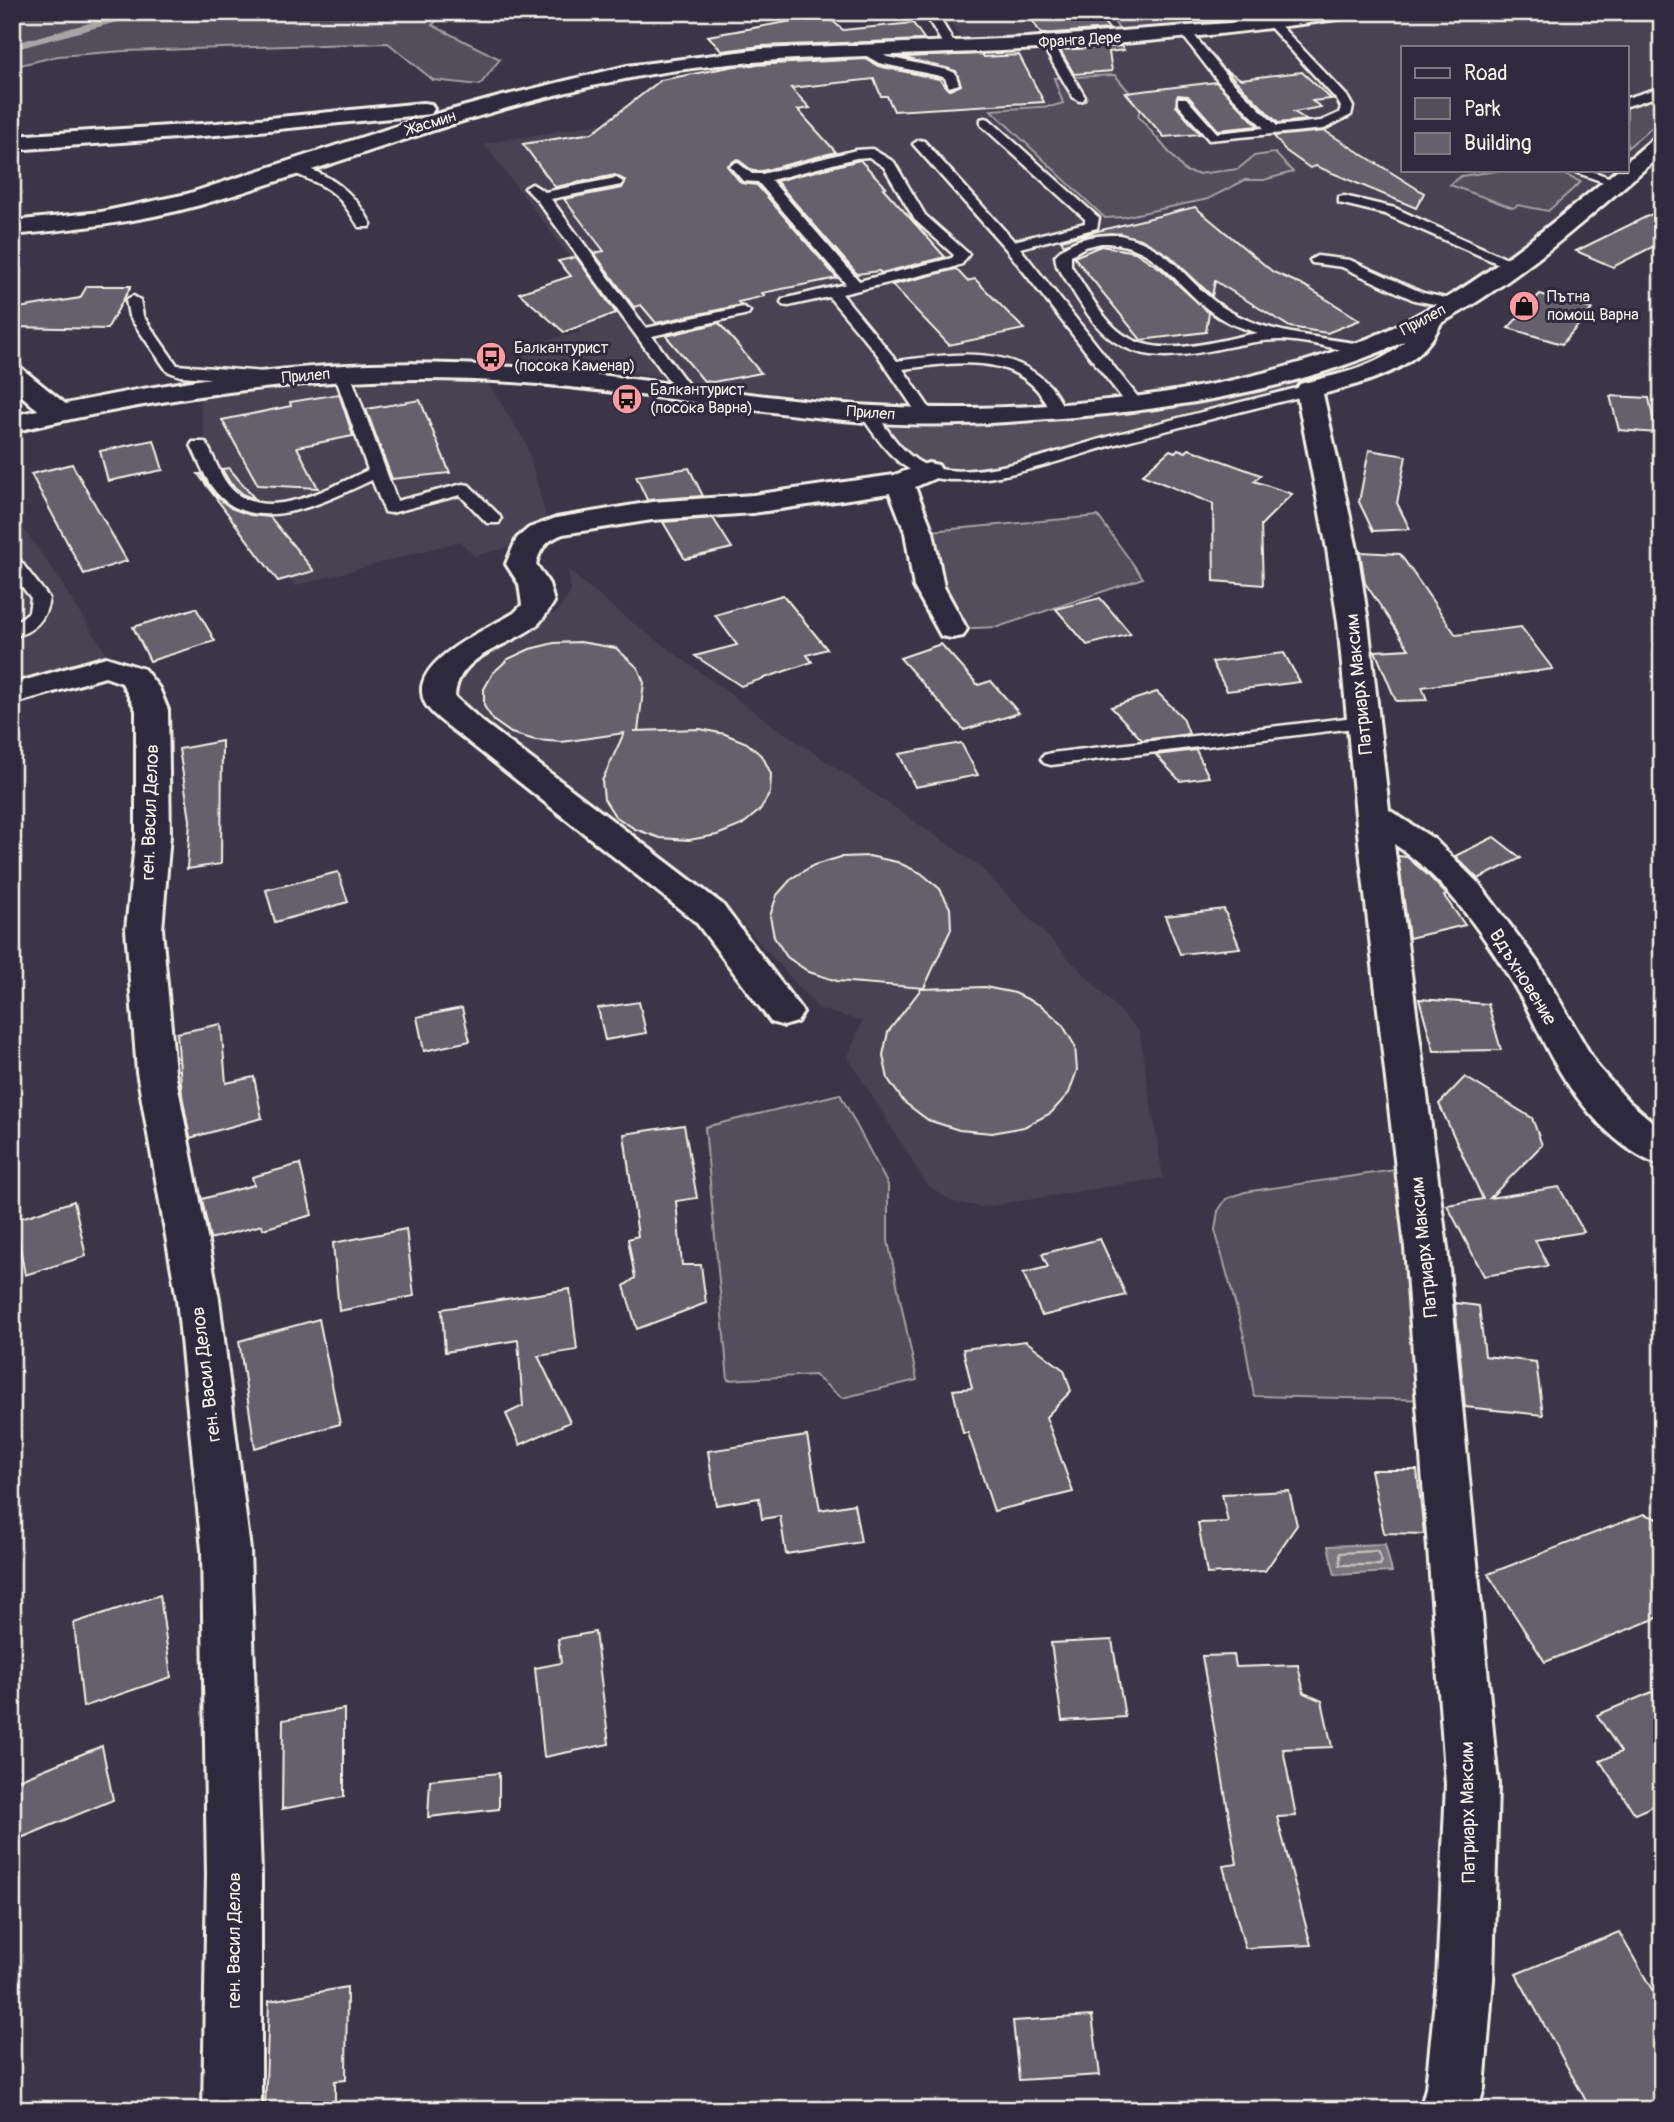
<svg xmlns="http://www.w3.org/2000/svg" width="1674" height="2122" font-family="Pangolin,sans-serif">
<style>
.built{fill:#484352}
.green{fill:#534e5c;stroke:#a4a0a2;stroke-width:2}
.water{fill:#78747b;stroke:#aaa6a7;stroke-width:2}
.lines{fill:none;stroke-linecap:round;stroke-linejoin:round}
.shore{stroke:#c2bfbc;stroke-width:2.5}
.stream{stroke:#aaa6a7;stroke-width:6}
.building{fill:#65616c;stroke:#f4f1e8;stroke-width:2}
.service-casing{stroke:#f4f1e8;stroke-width:5}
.minor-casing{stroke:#f4f1e8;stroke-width:6}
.tertiary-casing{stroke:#f4f1e8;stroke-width:6}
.service{fill:#2f2a3d;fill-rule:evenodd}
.minor{fill:#2f2a3d;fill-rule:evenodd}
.tertiary{fill:#2f2a3d;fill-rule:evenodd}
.labels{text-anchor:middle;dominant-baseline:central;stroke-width:6;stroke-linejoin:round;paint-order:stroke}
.far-street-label{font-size:16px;fill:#f4f1e8;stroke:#2f2a3d}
.far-poi-label{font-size:16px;fill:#f4f1e8;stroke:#2f2a3d;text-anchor:start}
.street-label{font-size:19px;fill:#f4f1e8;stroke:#2f2a3d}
</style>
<rect width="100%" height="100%" fill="#3b3647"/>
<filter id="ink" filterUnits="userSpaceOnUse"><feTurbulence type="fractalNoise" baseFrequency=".0143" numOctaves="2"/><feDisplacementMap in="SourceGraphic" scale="14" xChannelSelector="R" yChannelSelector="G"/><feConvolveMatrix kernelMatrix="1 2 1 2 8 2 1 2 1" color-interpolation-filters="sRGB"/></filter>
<g filter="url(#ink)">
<!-- built -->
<g class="built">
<polygon points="945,12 1023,12 1041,39 1219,28 1328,12 1662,12 1662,131 1627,162 1627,47 1403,47 1403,170 1618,170 1522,248 1455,292 1399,325 1344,348 1271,371 1197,386 1102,398 998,406 893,405 738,389 628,372 518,362 532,343 581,333 542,296 585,277 484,144 779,92 760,52 963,43"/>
<polygon points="387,378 487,382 526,443 549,527 525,543 474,556 460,541 295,586 246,518 205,441 199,394 282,384"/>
<polygon points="12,513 51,567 116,669 12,694"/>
<polygon points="568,570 622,615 767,721 977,864 1139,1031 1163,1178 982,1207 953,1202 927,1185 848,1057 862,1021 819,1009 716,894 610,828 471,717 458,698 459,682 470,666 490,649 558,611 571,592"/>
</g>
<!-- green -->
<g class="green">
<polygon points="12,12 446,12 432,25 500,59 480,85 433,80 388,43 124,51 58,56 12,67"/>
<polygon points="1108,12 1207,12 1219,28 1122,34"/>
<polygon points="1115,75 1141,106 1138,116 1185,171 1197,174 1238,169 1254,156 1275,153 1293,172 1264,180 1245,180 1208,199 1123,217 1105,218 991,110 1053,106 1063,103 1054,78"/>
<polygon points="1662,91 1662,119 1627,148 1627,102"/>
<polygon points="1503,170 1554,170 1581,182 1548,211 1518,205 1513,208 1450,185 1461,176"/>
<polygon points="1413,333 1386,367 1040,464 952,474 908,460 874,422 1098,416 1141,409"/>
<polygon points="1098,516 1143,578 998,627 952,629 919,532"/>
<polygon points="840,1094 888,1185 888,1241 917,1380 842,1398 814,1375 728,1380 705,1127"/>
<polygon points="1416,1167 1439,1400 1254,1396 1243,1332 1215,1230 1218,1211 1226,1199 1245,1192"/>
</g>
<!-- water -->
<polygon class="water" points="1385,1544 1392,1572 1335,1575 1328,1546"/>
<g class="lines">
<!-- shore -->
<polygon class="shore" points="1377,1551 1382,1561 1380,1565 1340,1565 1340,1553"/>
<!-- stream -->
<polyline class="stream" points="12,47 142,12"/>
</g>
<!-- building -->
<g class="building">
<polygon points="1027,12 1096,12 1109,29 1041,34"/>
<polygon points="826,15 843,30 913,23 925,40 761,46 722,51 708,36"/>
<polygon points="1121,46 1124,50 1109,52 1112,71 1074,74 1060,50"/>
<polygon points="982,54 984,57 1019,55 1044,102 894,111 887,96 881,96 874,79 791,88 810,108 798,110 836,152 762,171 753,171 737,159 727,166 741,183 757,185 837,278 762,293 765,296 738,302 741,305 656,323 641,305 634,307 594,253 604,251 564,199 622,188 626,181 615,175 555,187 523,144 592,133 661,80 735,66 866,59 878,66 939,79 950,90 961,85 956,71 901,57"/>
<polygon points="1224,69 1241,79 1302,72 1331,99 1312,101 1321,107 1294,112 1307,120 1278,123"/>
<polygon points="1216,82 1258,126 1218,130 1188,96 1178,95 1176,106 1200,134 1164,137 1126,93"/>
<polygon points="1325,131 1424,193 1416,208 1316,166 1310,168 1286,151 1274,136"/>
<polygon points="860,160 886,187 883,188 945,257 881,273 879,271 857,274 776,181"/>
<polygon points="1195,207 1273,272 1305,286 1360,320 1327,333 1290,327 1215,281 1212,296 1170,256 1141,239 1111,233 1084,236 1064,245 1061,240"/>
<polygon points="1662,209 1662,242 1613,267 1576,251"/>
<polygon points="1101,246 1135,252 1161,269 1209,313 1206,332 1141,340 1074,257"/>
<polygon points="576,257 616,313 564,332 519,293 571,276 558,261"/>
<polygon points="956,269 967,281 975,279 1024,329 949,345 892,285"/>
<polygon points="87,286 131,286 107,329 12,327 12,309 80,298"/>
<polygon points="1540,294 1592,309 1562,344 1508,328"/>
<polygon points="719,323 761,373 713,382 704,381 666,336"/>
<polygon points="339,394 353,436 297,447 318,488 258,485 222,420 291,406 290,402"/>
<polygon points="1610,396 1649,398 1656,433 1619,430"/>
<polygon points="420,400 450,473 392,479 366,409"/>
<polygon points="154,440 163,470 108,481 100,451"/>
<polygon points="1178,449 1186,452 1189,449 1261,475 1254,481 1292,494 1261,525 1263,585 1214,581 1213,504 1142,475 1170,450 1175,452"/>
<polygon points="1369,450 1406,456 1397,503 1410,529 1373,531 1359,502"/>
<polygon points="72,464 127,561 84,574 31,474"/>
<polygon points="229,468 255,499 244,495 230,483 222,469"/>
<polygon points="689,468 703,496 647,500 636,476"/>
<polygon points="198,474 201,474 214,494 231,508 250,515 270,517 314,571 278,581"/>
<polygon points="713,518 732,548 685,559 663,522"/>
<polygon points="1360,552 1400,554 1456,635 1521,627 1553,669 1422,687 1427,700 1396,701 1375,651 1409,649 1365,583"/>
<polygon points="783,595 827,649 807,655 812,662 741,686 695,656 737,645 715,615"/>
<polygon points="1100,598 1131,634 1087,645 1056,609"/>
<polygon points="196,608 215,641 150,661 133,627"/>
<polygon points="580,642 616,648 638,668 644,683 638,731 634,731 700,729 725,734 747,743 763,757 771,774 770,793 760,810 742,825 717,835 689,840 660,838 635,829 615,816 604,799 602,781 624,733 562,742 535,740 511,733 494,721 484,706 484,689 493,673 508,659 530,649 554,643"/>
<polygon points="941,644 978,685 991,681 1019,713 964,730 900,658"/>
<polygon points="1284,653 1300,682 1227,691 1212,662"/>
<polygon points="1157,692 1183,718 1189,734 1142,740 1111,707"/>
<polygon points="222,741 221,864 187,869 190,820 179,749"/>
<polygon points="961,743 978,775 915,787 899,754"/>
<polygon points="1196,750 1209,777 1180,781 1156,755"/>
<polygon points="1494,837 1521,858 1478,879 1455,856"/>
<polygon points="869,856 897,862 921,873 940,889 950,908 951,929 924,988 837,981 809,972 787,957 774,937 770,916 777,895 792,878 814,865 841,857"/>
<polygon points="1398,856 1407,857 1430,877 1447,895 1444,896 1465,925 1409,938"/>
<polygon points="338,872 348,902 275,922 266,890"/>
<polygon points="1224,909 1240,948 1180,954 1165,916"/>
<polygon points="985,987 1015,993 1042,1006 1062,1024 1075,1046 1077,1070 1069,1093 1051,1113 1024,1127 992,1133 959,1130 928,1120 904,1102 888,1079 883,1055 888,1032 921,989"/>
<polygon points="1419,999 1488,1004 1501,1050 1434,1051"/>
<polygon points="639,1002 646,1033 605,1040 598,1008"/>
<polygon points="462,1008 470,1041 424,1051 417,1017"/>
<polygon points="221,1024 226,1083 254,1077 262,1118 190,1138 182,1095 177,1033"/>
<polygon points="1465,1077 1532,1118 1542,1145 1490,1198 1559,1187 1584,1232 1535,1240 1548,1266 1484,1276 1447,1205 1483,1199 1439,1104"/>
<polygon points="684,1125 697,1198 676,1201 682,1265 701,1265 706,1303 637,1329 624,1286 635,1278 628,1239 638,1236 624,1134"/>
<polygon points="300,1164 312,1215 263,1229 262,1225 210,1239 202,1199 254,1185 252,1177"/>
<polygon points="74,1201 86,1256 25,1275 15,1220"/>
<polygon points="406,1229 414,1296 339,1311 333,1243"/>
<polygon points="1100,1239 1126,1295 1042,1316 1023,1273 1048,1267 1042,1254"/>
<polygon points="570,1289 577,1350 538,1356 570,1422 520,1445 506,1414 523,1406 518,1340 445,1352 442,1309"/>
<polygon points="1455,1303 1479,1306 1485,1356 1536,1362 1543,1415 1465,1407"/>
<polygon points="319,1319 340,1424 255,1448 239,1341"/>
<polygon points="1026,1341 1064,1370 1071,1391 1046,1417 1073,1492 994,1511 968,1433 963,1433 953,1390 972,1388 963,1349"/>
<polygon points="807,1436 820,1510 854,1504 861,1542 786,1554 780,1516 762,1519 759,1498 716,1505 708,1451"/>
<polygon points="1371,1470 1417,1470 1424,1534 1384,1533"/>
<polygon points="1289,1491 1297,1525 1265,1571 1207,1574 1198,1523 1228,1522 1222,1494"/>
<polygon points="1644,1514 1662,1520 1662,1616 1545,1662 1488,1574"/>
<polygon points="160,1595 171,1677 83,1707 74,1623"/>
<polygon points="595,1632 609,1744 544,1757 535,1668 561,1663 558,1639"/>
<polygon points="1112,1640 1125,1717 1062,1721 1051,1643"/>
<polygon points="1234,1655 1236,1667 1298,1665 1304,1693 1322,1701 1332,1747 1283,1749 1296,1816 1277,1817 1311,1945 1245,1948 1223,1866 1237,1864 1202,1656"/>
<polygon points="1652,1692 1662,1706 1662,1802 1635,1814 1600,1761 1621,1752 1597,1715"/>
<polygon points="344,1709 344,1797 282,1809 283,1720"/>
<polygon points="102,1746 113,1800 21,1838 13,1782"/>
<polygon points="499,1773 499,1809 428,1817 430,1780"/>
<polygon points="1619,1932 1662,2007 1662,2110 1591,2110 1516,1974"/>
<polygon points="347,1987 346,2080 335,2081 335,2110 265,2110 269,2001"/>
<polygon points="1092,2016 1100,2075 1019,2080 1013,2021"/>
</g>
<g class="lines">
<!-- service casing -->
<g class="service-casing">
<g id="service">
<polygon points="924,12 936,12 957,48 955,51 947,51"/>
<polygon points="1269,22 1277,22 1347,96 1353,107 1351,115 1324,129 1209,140 1178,104 1178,98 1186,98 1217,133 1264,128 1221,85 1180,32 1186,28 1190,30 1229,79 1277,126 1321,121 1339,113 1341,107 1337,100 1269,26"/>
<polygon points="1043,40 1053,43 1085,97 1083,100 1079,101 1073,97 1041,43"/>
<polygon points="867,47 887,57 948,70 955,73 959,84 949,87 945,78 940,76 879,63 863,54 863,48"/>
<polygon points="1662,87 1662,95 1627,106 1627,98"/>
<polygon points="985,118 989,119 1099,218 1097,228 1020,248 1141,401 1143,404 1141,407 1129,407 1006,249 913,144 919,140 924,141 1014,241 1085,223 1085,219 981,125 981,119"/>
<path d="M872 149 894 162 925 215 969 254 962 264 951 268 842 294 897 361C948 355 1008 343 1048 384 1055 391 1060 402 1066 411L1064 414H1052C1047 407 1043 398 1038 391 1004 352 948 364 903 369L935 416 933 419H921L877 354 829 297 788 306 783 305 781 302 783 299 846 284 758 182 743 181 730 166 737 162 752 174H762L856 150ZM869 157 884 167 915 220 954 255 952 258 859 281 771 180 856 158Z"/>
<path d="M294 164C330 174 354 191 371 224L369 227H359C335 188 331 189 289 171V165Z"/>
<polygon points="1569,170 1589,170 1622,182 1615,186"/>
<polygon points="616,178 623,182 621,185 551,199 646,328 743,307 750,311 748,314 652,336 695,394 693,397 681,397 537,200 525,188 532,184 545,192"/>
<polygon points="1344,196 1395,208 1518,264 1511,268 1506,267 1385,214 1339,203 1339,197"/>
<path d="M1120 235C1179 249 1184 285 1229 311 1268 334 1318 337 1361 344L1369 349 1361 354C1335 349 1308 341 1282 340 1226 339 1162 377 1111 339 1088 322 1073 289 1057 266L1055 256C1071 237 1096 235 1120 235ZM1101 243C1157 242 1173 284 1213 313 1226 323 1242 328 1258 333 1215 340 1158 362 1120 332 1099 315 1086 287 1071 266V255L1085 247Z"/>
<polygon points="1317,256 1350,260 1423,293 1459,301 1461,304 1454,308 1414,300 1342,267 1312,263 1310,260"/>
<polygon points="133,296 140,300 143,316 177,365 264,372 272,377 264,382 180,376 167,371 129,316 126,300"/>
<path d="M342 368 350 373 397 501 463 484 469 485 499 515 501 519 499 523H487L460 495 391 513 385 512 372 480C329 500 256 539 216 492 205 479 199 461 191 445L193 442H205C214 455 218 472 228 485 262 528 330 487 368 470L334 373Z"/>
<path d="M1309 385 1315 387 1317 390 1315 393C1251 409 1187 425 1123 442 1067 457 983 492 925 476 895 467 878 440 861 415L863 412H875C889 432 905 459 931 467 979 482 1070 447 1118 434 1181 417 1245 401 1309 385Z"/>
<path d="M12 557 18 558 49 598C46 620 34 632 12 637V625L29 612 31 598 12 574Z"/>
<polygon points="1363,716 1370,718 1373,722 1370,726 1051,765 1044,763 1041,759 1044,755 1051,753"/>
</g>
</g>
<!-- minor casing -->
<g class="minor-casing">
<g id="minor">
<path d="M1303 12H1354L1344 18C1222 36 1101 47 978 52 862 57 738 56 625 79 479 108 342 164 200 205 139 222 75 229 12 235V221L101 212 187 194 418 119 499 97 627 66 761 49 1027 38 1229 23Z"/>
<polygon points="423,103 431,104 434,109 431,114 217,135 12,150 12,136 217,123"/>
<path d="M1430 310 1439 313 1443 318C1423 370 1371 380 1323 394L1357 549 1368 622 1389 810 1434 839 1480 885 1538 963 1597 1066 1628 1101 1662 1130V1166C1617 1151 1579 1105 1556 1065 1543 1044 1534 1020 1522 999 1490 943 1448 880 1394 844L1447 1248 1498 1784 1493 1980 1484 2088 1478 2110H1420L1426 2088 1437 1980 1446 1784 1405 1248 1356 815 1338 622 1327 549 1296 390 1300 384C1334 375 1379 368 1405 341 1413 333 1415 322 1421 313Z"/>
<path d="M12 366 21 368 68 406 72 412 68 418C46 423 29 401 12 387Z"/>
<path d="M928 463 938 465 942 471 938 477 915 487 933 532 944 587 967 629 963 636 952 638 941 636 914 587 905 532 890 493 753 513 652 520 563 534C546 541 541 547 536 564L549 584 554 602C549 610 544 618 538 624 509 648 457 653 455 697L483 722 722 904 803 1012 797 1022 784 1026 771 1022 696 922 461 736C450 727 431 715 425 703 405 662 490 628 514 613L522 605 519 584 506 564 517 538 529 528 556 518 652 502 753 495 894 475Z"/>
<polygon points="106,657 144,669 159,688 168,710 170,835 162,929 175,1072 219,1299 250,1550 261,1874 261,2110 203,2110 207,1874 202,1550 177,1299 137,1072 126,929 136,835 136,710 122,683 105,677 12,704 12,684"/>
</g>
</g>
<!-- tertiary casing -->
<g class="tertiary-casing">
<path id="tertiary" d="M1662 137V154C1585 220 1509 291 1418 335 1303 390 1174 410 1048 419 987 424 926 427 865 422 747 412 630 390 512 382 343 370 176 394 12 432V416C157 382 304 359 453 364 576 367 698 390 821 402 997 419 1246 403 1406 321 1483 281 1550 226 1617 170H1627V161L1654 138Z"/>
</g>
<!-- service -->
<use href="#service" class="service"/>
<!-- minor -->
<use href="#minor" class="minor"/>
<!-- tertiary -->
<use href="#tertiary" class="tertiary"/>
</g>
</g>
<!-- icons -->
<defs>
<g id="shop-disc" transform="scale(1.575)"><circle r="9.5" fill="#ff9aa2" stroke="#2f2a3d"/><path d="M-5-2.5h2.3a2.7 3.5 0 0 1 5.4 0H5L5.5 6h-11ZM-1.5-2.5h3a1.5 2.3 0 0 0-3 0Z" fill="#111"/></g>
<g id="bus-disc" transform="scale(1.575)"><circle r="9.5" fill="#ff9aa2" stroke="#2f2a3d"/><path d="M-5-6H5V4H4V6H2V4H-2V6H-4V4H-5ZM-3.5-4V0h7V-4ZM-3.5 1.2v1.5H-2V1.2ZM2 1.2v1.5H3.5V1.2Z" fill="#111"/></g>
</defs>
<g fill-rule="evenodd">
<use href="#shop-disc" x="1524" y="306"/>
<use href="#bus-disc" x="491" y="357"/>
<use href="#bus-disc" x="627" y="399"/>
</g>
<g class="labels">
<!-- far-street labels -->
<g class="far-street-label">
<text transform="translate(1080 40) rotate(-4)">Франга Дере</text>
<text transform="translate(431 123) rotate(-17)">Жасмин</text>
<text transform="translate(1423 320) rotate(-28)">Прилеп</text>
<text transform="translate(306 376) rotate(-5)">Прилеп</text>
<text transform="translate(871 413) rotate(4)">Прилеп</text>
</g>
<!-- far-poi labels -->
<g class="far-poi-label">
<text x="1547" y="297">Пътна<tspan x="1547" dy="18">помощ Варна</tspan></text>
<text x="514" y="348">Балкантурист<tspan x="514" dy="18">(посока Каменар)</tspan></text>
<text x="650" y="390">Балкантурист<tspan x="650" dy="18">(посока Варна)</tspan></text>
</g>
<!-- street labels -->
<g class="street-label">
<text transform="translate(1359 684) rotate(-96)">Патриарх Максим</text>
<text transform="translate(150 812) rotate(-88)">ген. Васил Делов</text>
<text transform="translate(1523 977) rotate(58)">Вдъхновение</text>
<text transform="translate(1424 1247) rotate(-96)">Патриарх Максим</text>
<text transform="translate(206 1374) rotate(-97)">ген. Васил Делов</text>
<text transform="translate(1468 1812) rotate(-91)">Патриарх Максим</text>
<text transform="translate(234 1940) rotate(-90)">ген. Васил Делов</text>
</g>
</g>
<!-- margin -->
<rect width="1674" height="2122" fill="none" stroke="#2f2a3d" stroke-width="42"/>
<rect x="21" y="21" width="1632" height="2080" fill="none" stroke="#f4f1e8" stroke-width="2.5" filter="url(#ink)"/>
<!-- legend -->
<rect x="1401" y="46" width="228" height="126" fill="#2f2a3d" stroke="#7e7a81" stroke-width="2"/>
<rect x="1415" y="68" width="35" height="10" fill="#2f2a3d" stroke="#7e7a81" stroke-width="2"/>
<text x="1464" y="80" font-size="21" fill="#f4f1e8">Road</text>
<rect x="1415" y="98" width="35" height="21" fill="#534e5c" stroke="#7e7a81" stroke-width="2"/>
<text x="1464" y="116" font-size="21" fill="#f4f1e8">Park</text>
<rect x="1415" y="133" width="35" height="21" fill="#65616c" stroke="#7e7a81" stroke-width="2"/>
<text x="1464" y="150" font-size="21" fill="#f4f1e8">Building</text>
</svg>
